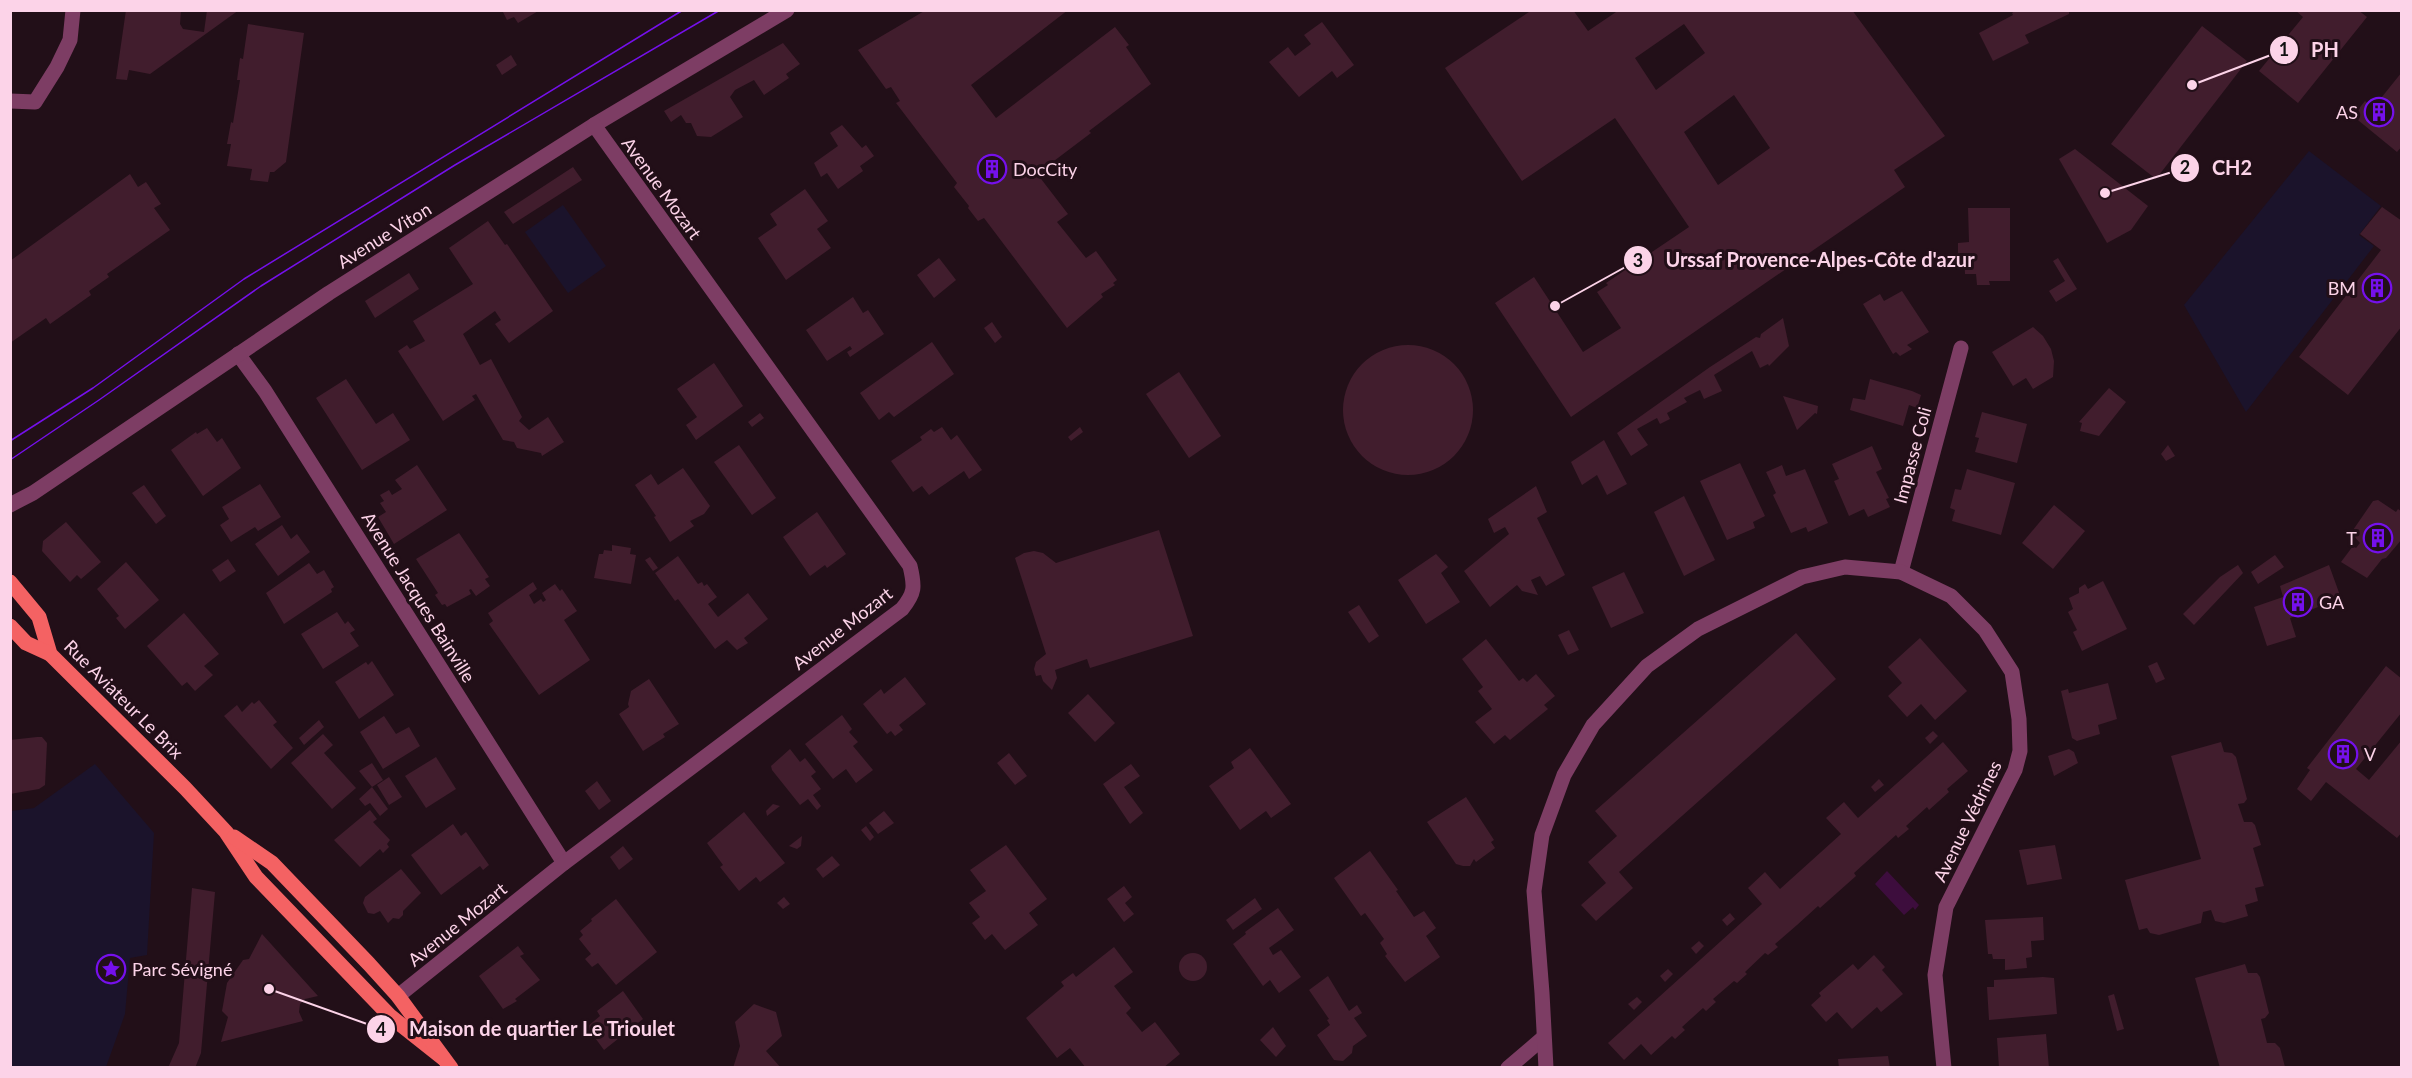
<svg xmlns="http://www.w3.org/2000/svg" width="2412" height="1078" font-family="Lato,sans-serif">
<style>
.green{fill:#1b132b}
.water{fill:#3d0d3d}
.building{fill:#411d2d;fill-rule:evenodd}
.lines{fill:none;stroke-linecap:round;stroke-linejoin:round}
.minor{stroke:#7d3d64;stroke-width:15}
.major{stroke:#f46263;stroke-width:15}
.tram{stroke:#7510eb;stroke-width:1.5}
.labels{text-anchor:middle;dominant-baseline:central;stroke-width:6;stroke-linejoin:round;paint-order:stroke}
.poi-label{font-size:18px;fill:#fcd3e8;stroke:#220f18;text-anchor:start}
.street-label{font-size:18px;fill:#fcd3e8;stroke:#220f18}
.leader{fill:none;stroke:#fcd3e8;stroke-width:2}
.callout-dot{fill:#fcd3e8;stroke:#220f18;stroke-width:2}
.mark-label{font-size:18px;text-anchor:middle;font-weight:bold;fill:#111}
.callout-label{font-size:20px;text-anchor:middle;font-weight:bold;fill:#fcd3e8;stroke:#220f18;stroke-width:6;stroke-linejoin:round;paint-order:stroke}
</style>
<rect width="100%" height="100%" fill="#220f18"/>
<!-- green -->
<g class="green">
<polygon points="2309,151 2381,206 2359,235 2374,246 2246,412 2184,305"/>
<polygon points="563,205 606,266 568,293 525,232"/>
<polygon points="95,764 154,833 147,955 130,958 125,1014 106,1067 11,1067 11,811 34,808"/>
</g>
<!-- water -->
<polygon class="water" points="1887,871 1919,905 1915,910 1913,907 1904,915 1875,884"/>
<!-- building -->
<g class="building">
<polygon points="126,10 181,10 180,24 183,29 204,32 207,10 239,10 150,74 129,70 127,80 116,79"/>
<polygon points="502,10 540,10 518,23 514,17 507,20"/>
<polygon points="926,10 1068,10 971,85 996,118 1115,27 1129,45 1126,47 1151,84 1089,131 1091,133 1046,167 1044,165 1035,171 1068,214 1057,222 1086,258 1096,251 1117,280 1113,283 1115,285 1101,294 1103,297 1067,328 984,218 978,221 968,208 969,206 954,187 957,183 896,103 900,101 891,87 886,89 858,50"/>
<path d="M1532 10H1573L1588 31 1619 10H1852L1945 136 1894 170 1905 187 1571 417 1495 303 1534 277 1583 352 1621 328 1597 292 1608 285 1606 283 1689 227 1615 118 1522 181 1445 68ZM1684 24 1705 53 1656 90 1635 58ZM1734 95 1770 148 1718 185 1684 132Z"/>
<polygon points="2016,10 2069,10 2069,14 2025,35 2029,43 1993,61 1979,33 2013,15 2012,13"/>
<polygon points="2295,10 2358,10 2367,17 2298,103 2259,71 2303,17"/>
<polygon points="1322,22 1354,65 1337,78 1332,71 1299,97 1269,62 1288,47 1295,56 1311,44 1304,35"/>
<polygon points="248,24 304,33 286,162 274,172 270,172 268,182 250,180 252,169 227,166 231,144 227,144 231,122 233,123 240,80 237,80 240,58 243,59"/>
<polygon points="2202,26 2247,61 2156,179 2111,144"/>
<polygon points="783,43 800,64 786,74 789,78 764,95 754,80 735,90 730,97 743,117 711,137 697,136 691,123 686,123 681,115 671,122 664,111"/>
<polygon points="511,55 517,65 502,75 496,65"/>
<polygon points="2402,72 2402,146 2397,152 2353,116 2365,101 2373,108"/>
<polygon points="842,125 862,148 866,145 874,156 860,166 863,171 838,189 827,173 821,177 814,163 838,146 830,133"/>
<polygon points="2075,149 2148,206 2131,230 2107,243 2059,159"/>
<polygon points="573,167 582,180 513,224 504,212"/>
<polygon points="130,174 138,187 146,182 161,204 154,208 170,230 107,274 109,277 89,291 91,295 50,324 46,318 10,343 10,261"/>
<polygon points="805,189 828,221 817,229 831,248 786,280 758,238 777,225 770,214"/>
<polygon points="2382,207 2402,221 2402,326 2348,395 2299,357 2381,250 2360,234"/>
<polygon points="1968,208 2010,208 2010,281 1989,281 1990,285 1977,285 1976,274 1965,274 1964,253 1958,253 1958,243 1969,242"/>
<polygon points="488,221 505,245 507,244 553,311 509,343 495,324 501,320 495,311 463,334 480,365 491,359 522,417 519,421 529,430 548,417 564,442 542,456 541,453 517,448 514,442 503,440 476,394 472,396 475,400 443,421 398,351 407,345 410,349 425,341 413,321 473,284 449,248"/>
<polygon points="939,258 956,280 934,298 917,275"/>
<polygon points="2058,258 2077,289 2056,302 2049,291 2065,281 2053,261"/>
<polygon points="409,273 419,289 375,318 365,301"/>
<polygon points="1902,291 1929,332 1907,345 1912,349 1900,356 1896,352 1893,354 1863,304 1880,294 1884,301"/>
<polygon points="853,297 863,313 868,310 884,334 850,357 847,352 852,349 850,346 827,361 806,330"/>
<polygon points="1783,318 1789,346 1769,366 1768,364 1760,368 1752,351 1714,375 1722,391 1704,399 1700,390 1684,398 1687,402 1667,413 1670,419 1660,424 1657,418 1637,429 1648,445 1631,456 1617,433 1710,367 1756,337 1760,338 1761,334"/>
<polygon points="992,322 1002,337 995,343 984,328"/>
<polygon points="2033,327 2043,336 2051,349 2054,361 2053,377 2033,389 2026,378 2013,386 1992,352"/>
<polygon points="932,342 954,374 894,417 889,412 879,420 860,393"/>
<circle cx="1408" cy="410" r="65"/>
<polygon points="714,363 743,406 696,440 686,425 697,417 677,389"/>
<polygon points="1179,372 1221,436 1189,458 1146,394"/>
<polygon points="346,379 376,424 393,413 410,440 362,470 316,398"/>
<polygon points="1870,379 1912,391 1921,395 1917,408 1909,405 1903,426 1850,410 1853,398 1865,400"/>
<polygon points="2109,388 2126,402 2099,436 2080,431 2082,423 2079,422"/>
<polygon points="1783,396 1818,406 1817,414 1815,413 1797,430"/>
<polygon points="1982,412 2027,424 2017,463 1975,452 1979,438 1975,437"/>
<polygon points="760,413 764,418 752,427 748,422"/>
<polygon points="942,427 951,440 957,435 982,470 969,479 964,471 929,495 922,486 913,492 891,461 922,440 920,437 931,429 934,432"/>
<polygon points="1080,427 1083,432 1071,441 1068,437"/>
<polygon points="207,428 217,442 222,438 241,468 203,496 171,450 196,432 197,434"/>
<polygon points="1604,440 1627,484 1607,495 1597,475 1582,485 1571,462"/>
<polygon points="739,445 776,498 752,515 714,462"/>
<polygon points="2168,445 2175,456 2166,461 2161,454"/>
<polygon points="1872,446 1882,469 1876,472 1889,498 1886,499 1890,507 1868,517 1864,509 1849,516 1834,481 1839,479 1832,464"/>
<polygon points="1740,463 1765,516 1753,522 1755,528 1727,540 1700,481"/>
<polygon points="417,465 447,510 394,544 378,517 386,512 380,503 384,501 380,495 389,490 392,495 402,489 395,480"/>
<polygon points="1782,465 1786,476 1805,469 1828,523 1808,532 1806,527 1791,533 1773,495 1776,493 1766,472"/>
<polygon points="683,468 710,506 704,514 690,521 694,526 670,542 654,517 656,516 635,485 651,474 658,485"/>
<polygon points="1967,469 2015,483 2001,535 1952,521 1955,510 1950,508 1955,489 1961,490"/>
<polygon points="260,484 281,517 258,531 255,527 231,542 220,525 229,519 222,507"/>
<polygon points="144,485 166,516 156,524 132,493"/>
<polygon points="1536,486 1547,512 1537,518 1565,575 1546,586 1540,576 1531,580 1538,595 1522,591 1517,585 1490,607 1464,571 1509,534 1505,527 1494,533 1488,519"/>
<polygon points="1684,496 1715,560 1684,576 1654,512"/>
<polygon points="2378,500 2396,512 2398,509 2402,512 2402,539 2386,558 2382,559 2367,578 2341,562 2353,546 2356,548 2360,543 2351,533 2373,501"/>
<polygon points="2054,505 2085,531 2053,569 2022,543"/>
<polygon points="817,512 846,554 827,568 825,565 810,576 783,537"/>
<polygon points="66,522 101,562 81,579 77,575 70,582 42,551 43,541"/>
<polygon points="282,525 291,539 297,534 310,552 278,576 255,544"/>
<polygon points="1159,530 1193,636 1090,668 1087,659 1055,670 1057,678 1052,690 1043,681 1041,675 1036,676 1034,669 1036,662 1046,654 1015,558 1024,553 1034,551 1043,553 1056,563"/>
<polygon points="459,533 489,577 485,579 490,586 476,596 471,589 469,590 471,594 447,607 445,604 442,605 435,595 438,593 416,559"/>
<polygon points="612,545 631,548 630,554 636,555 631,584 594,578 599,554 603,554 604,550 612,551"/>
<polygon points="1436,554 1448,567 1441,573 1460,602 1426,624 1398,580"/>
<polygon points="2275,555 2284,567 2258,584 2251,572"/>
<polygon points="678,556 698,584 702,582 704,586 707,584 717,597 708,604 718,617 748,593 768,619 744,638 748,643 737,650 727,640 715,649 678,599 675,601 655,573"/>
<polygon points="650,557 658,568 653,571 645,560"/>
<polygon points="228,559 236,571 220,582 212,570"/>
<polygon points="126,562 159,600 125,629 116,618 119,616 97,589"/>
<polygon points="309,563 317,574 324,570 334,587 331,589 332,592 284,624 266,593"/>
<polygon points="2238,565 2243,573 2194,625 2183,614 2220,577"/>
<polygon points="2329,565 2341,598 2290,618 2296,637 2267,646 2254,607 2283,597 2280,586"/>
<polygon points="1624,572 1644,613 1611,628 1592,587"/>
<polygon points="2103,581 2127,629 2082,651 2073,632 2077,630 2068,612 2073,609 2069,598 2079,593 2079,588 2085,584 2088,589"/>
<polygon points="533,582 537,589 529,595 534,604 541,599 543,602 546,600 542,593 555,584 560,591 562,589 577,611 564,620 590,660 539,695 489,624 493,621 488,613"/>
<polygon points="1359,605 1379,636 1369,643 1348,612"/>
<polygon points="337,612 345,624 348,621 355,630 350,633 359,646 323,669 301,634"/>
<polygon points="184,613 219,654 204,666 213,675 195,691 187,682 182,686 147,646"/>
<polygon points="1569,630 1579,650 1568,655 1558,635"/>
<polygon points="1796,633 1836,679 1619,872 1633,888 1596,921 1581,905 1606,883 1588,862 1617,836 1595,811"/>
<polygon points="1920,638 1967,691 1935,720 1921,704 1907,717 1888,696 1902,683 1888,667"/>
<polygon points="1486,639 1519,681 1523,678 1527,682 1536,674 1555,696 1544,705 1548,709 1510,740 1505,735 1494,744 1475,722 1492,709 1478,691 1483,687 1462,659"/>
<polygon points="372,661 394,695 359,719 335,682 366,662 368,665"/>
<polygon points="2157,662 2165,679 2156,683 2148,666"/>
<polygon points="2386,666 2402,679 2402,712 2356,769 2369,780 2402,740 2402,832 2397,838 2326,782 2311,801 2297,789 2310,770 2307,768"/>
<polygon points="905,677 926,704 899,725 903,730 895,736 891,731 887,734 863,704 881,689 884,694"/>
<polygon points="649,679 679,724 663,734 665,737 643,751 619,714 629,707 628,704 631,691"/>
<polygon points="2108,683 2117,719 2098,725 2100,734 2077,741 2072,738 2061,691 2068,689 2069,693"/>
<polygon points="1088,694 1115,723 1095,742 1068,713"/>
<polygon points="259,700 277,722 273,725 293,748 271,769 224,716 237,705 242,712 252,702 254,704"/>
<polygon points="842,715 852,729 849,732 858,742 853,746 873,770 856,783 846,769 833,779 805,744"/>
<polygon points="384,716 396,734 409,727 420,746 383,769 360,732"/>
<polygon points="319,720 324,727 304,745 299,738"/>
<polygon points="1933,731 1938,736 1930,744 1925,738"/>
<polygon points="323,734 333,745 324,753 356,788 332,809 291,763"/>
<polygon points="37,737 42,737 47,743 45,785 39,789 10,794 10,740"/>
<polygon points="1943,742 1968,771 1947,789 1949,792 1929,810 1927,807 1906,826 1909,829 1898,838 1896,835 1854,873 1856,876 1820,908 1818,906 1797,925 1775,944 1778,947 1768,955 1765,953 1745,972 1747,974 1737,983 1734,981 1713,999 1716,1002 1706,1011 1703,1008 1682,1027 1685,1030 1675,1039 1672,1036 1651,1055 1641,1044 1624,1060 1608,1043 1762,904 1748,888 1765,872 1780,889 1841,834 1826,818 1844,802 1858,818"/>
<polygon points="2221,742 2224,752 2232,753 2236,757 2247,799 2244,803 2238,804 2244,822 2252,822 2255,825 2261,845 2253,848 2264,886 2255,888 2258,901 2245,905 2248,916 2224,923 2215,921 2211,910 2203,912 2201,923 2159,935 2150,933 2147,928 2139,930 2125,880 2201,859 2171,756"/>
<polygon points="1250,748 1291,804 1271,818 1266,811 1240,830 1209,786 1234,768 1231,762"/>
<polygon points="790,749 800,762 805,758 816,772 811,776 821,789 813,795 821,806 817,810 808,799 800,805 772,770 771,766"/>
<polygon points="2069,749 2074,752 2078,763 2054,776 2048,756"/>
<polygon points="1009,753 1027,776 1015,785 997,763"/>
<polygon points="436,757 456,789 426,808 405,776"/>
<polygon points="372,763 383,780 372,787 359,771"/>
<polygon points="1131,764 1140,776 1124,787 1143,813 1130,824 1103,784"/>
<polygon points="389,777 402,797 389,805 377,785"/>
<polygon points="1879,779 1884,785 1875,792 1871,787"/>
<polygon points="597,781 611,801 599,810 585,791"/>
<polygon points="372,787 388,809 380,816 370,803 365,806 359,799"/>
<polygon points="1466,797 1494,840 1491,842 1495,848 1476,862 1474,859 1470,866 1463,866 1456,864 1427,822"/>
<polygon points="773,804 780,806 767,816 766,811"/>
<polygon points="370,810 377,819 373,822 390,840 387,844 389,847 383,853 380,849 360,867 334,840"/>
<polygon points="884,811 894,823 878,834 869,823"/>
<polygon points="744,812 785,863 760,882 756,877 739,891 720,867 723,865 707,843"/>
<polygon points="453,824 461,836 466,832 489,865 483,870 480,866 441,895 411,855"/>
<polygon points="866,826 874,837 870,841 861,830"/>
<polygon points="802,836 801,846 797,849 789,846"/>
<polygon points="1006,845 1047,899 1029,913 1038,925 1005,950 992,934 985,940 972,923 980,917 969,903 986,891 970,870"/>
<polygon points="2055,845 2062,879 2027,885 2019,850"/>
<polygon points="623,846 633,859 619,870 610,857"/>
<polygon points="1370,851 1398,890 1396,891 1414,917 1424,911 1436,928 1426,936 1440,957 1405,982 1385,956 1387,954 1380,943 1384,939 1365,913 1361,916 1334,878"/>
<polygon points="832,856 840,865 823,878 816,869"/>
<polygon points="401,869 421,893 403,911 403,915 399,919 393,918 388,923 380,911 374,914 368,913 363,903 365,897"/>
<polygon points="1124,886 1132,897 1125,903 1134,914 1124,922 1107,899"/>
<polygon points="192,888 215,892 201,1053 195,1068 168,1068 179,1043"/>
<polygon points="784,897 790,904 783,909 777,903"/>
<polygon points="1255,898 1262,909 1233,930 1226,920"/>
<polygon points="616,899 657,952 616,985 598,963 592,967 585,959 591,954 579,939 583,935 580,931 592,921 591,919"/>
<polygon points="1278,908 1294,930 1269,948 1273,955 1281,950 1301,977 1279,993 1270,980 1263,986 1233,944 1246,934 1245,932"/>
<polygon points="1730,913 1735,919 1727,926 1722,920"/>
<polygon points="2043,917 2044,940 2031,941 2032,957 2026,958 2027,968 2005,970 2005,959 1993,959 1992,954 1988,954 1985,920"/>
<polygon points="262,934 318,996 305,999 300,1004 299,1012 303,1021 221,1042 228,1017 222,1011 227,983 243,960 249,959"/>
<polygon points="1699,941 1704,946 1696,954 1691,948"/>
<polygon points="518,946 524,954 520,956 540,980 515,999 517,1001 503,1009 479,976"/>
<polygon points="1114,947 1133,972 1114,986 1131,1008 1126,1013 1142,1032 1155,1022 1180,1054 1163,1068 1086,1068 1070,1048 1057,1058 1026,1018 1064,986 1061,982 1073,973 1076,977"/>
<circle cx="1193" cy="967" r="14"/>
<polygon points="1874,955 1885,967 1882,970 1903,994 1881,1012 1877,1007 1852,1029 1837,1012 1826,1022 1811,1005 1821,996 1819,993 1853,964 1858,970"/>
<polygon points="2245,964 2248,973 2257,973 2260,977 2269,1013 2265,1018 2261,1019 2267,1043 2275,1043 2280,1048 2285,1067 2220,1068 2195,978"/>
<polygon points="1668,969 1673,974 1665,982 1660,976"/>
<polygon points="1328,976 1349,1011 1357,1005 1362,1013 1354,1018 1367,1036 1353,1046 1352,1053 1343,1061 1334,1060 1317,1035 1330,1025 1327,1020 1329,1019 1309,990"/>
<polygon points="2043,977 2054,978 2057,1014 1989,1020 1987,987 1994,987 1994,980"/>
<polygon points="623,991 643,1019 604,1050 587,1027 600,1016 597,1011"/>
<polygon points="2114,994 2124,1029 2117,1031 2108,996"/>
<polygon points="1637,997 1642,1002 1634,1010 1628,1004"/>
<polygon points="754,1004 776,1012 782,1036 766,1051 781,1068 733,1068 740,1046 735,1022"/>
<polygon points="1273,1027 1286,1046 1276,1057 1260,1040"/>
<polygon points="2046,1034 2049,1068 1999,1068 1997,1038"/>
<polygon points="1888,1056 1890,1068 1839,1068 1838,1059"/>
</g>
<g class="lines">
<!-- minor -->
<g class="minor">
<polyline points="10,101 35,102 57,67 70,40 73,10"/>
<polyline points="238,354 265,391 564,863"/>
<polyline points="10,505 33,493 329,293 594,125 787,10"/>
<polyline points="1901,572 1961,348"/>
<path d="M398 996 564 863 902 609C915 593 915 587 910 566L594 125"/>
<polyline points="1508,1068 1543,1038"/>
<polyline points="1546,1068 1542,993 1534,891 1542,835 1564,775 1593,725 1647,666 1698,629 1802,577 1845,567 1901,572 1951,596 1985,630 2012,672 2019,719 2020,751 2015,770 1946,907 1935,975 1944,1068"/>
</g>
<!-- major -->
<g class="major">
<polyline points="10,582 39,617 50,654 185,788 226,832 256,877 390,1016 443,1058"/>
<polyline points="10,626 26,643 50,654"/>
<polyline points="234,837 272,863 369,964 398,996 451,1068"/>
</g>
<!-- tram -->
<g class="tram">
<polyline points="10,441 93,388 244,279 683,10"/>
<polyline points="10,460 99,400 261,286 455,165 720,10"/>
</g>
</g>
<!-- icons -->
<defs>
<g id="building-ring" transform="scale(1.5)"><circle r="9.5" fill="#220f18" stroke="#7510eb" stroke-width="1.5"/><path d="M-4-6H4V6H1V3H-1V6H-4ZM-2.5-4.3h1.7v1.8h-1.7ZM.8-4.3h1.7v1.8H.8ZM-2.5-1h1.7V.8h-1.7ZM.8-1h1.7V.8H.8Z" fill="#7510eb"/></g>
<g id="sight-ring" transform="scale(1.5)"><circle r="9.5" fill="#220f18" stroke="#7510eb" stroke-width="1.5"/><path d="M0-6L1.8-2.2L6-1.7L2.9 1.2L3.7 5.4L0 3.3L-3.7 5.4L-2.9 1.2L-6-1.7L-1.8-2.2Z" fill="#7510eb"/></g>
</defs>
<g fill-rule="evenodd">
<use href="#building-ring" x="2379" y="112"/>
<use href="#building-ring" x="992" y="169"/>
<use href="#building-ring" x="2377" y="288"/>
<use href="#building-ring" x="2378" y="538"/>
<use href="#building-ring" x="2298" y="602"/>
<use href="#building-ring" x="2343" y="754"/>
<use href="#sight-ring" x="111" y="969"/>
</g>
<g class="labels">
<!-- poi labels -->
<g class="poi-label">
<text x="2358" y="112" text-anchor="end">AS</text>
<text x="1013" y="169">DocCity</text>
<text x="2356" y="288" text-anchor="end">BM</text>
<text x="2357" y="538" text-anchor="end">T</text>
<text x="2319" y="602">GA</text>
<text x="2364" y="754">V</text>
<text x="132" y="969">Parc Sévigné</text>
</g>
<!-- street labels -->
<g class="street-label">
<text transform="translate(662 188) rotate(54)">Avenue Mozart</text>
<text transform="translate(384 235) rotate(-32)">Avenue Viton</text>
<text transform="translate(1912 455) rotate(-75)">Impasse Coli</text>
<text transform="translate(419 597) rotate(58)">Avenue Jacques Bainville</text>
<text transform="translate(842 628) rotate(-38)">Avenue Mozart</text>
<text transform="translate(124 699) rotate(45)">Rue Aviateur Le Brix</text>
<text transform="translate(1967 821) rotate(-64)">Avenue Védrines</text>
<text transform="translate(457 924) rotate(-39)">Avenue Mozart</text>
</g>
</g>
<!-- callouts -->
<path class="leader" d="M2192 85L2284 50M2105 193L2185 168M1555 306L1638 260M269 989L381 1029"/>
<g class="callout-dot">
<circle cx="2192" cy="85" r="6"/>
<circle cx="2105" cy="193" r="6"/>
<circle cx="1555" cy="306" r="6"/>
<circle cx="269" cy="989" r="6"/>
<circle cx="2284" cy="50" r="15"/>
<circle cx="2185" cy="168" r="15"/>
<circle cx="1638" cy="260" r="15"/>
<circle cx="381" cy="1029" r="15"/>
</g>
<g class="mark-label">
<text x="2284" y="56">1</text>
<text x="2185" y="174">2</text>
<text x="1638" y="267">3</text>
<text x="381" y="1036">4</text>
</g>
<g class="callout-label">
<text x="2325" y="57">PH</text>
<text x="2232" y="175">CH2</text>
<text x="1820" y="267">Urssaf Provence-Alpes-Côte d'azur</text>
<text x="542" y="1036">Maison de quartier Le Trioulet</text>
</g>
<!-- border -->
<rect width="2412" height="1078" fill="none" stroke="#fcd3e8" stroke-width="24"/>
</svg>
